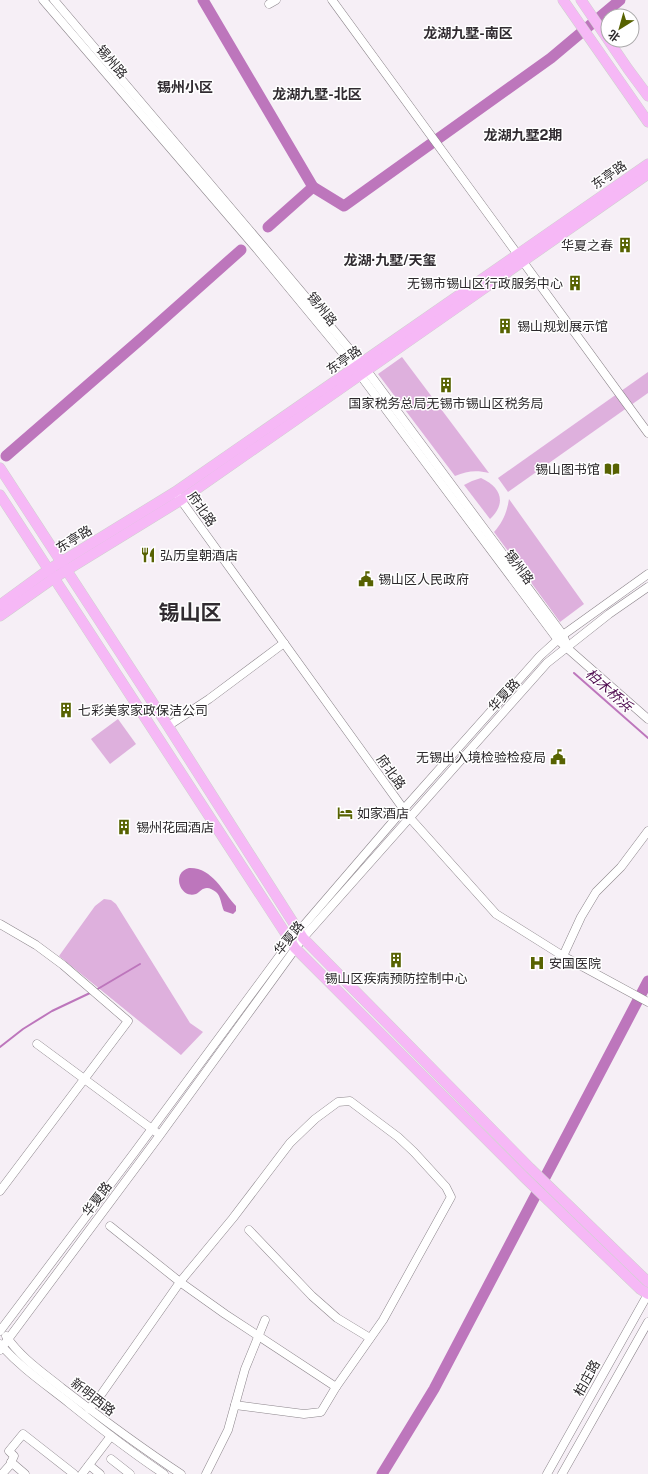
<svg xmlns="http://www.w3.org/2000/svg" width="648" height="1474" font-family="'Public Sans','Noto Sans SC',sans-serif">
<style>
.green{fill:#deb0dd}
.water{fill:#bd76bc}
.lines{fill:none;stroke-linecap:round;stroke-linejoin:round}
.stream{stroke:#bd76bc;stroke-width:2}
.river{stroke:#bd76bc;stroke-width:11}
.minor-casing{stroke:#8c858b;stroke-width:9}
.major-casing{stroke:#d0d0d0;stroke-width:11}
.minor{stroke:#fff;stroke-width:8}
.major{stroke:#f6b8f6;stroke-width:10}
.labels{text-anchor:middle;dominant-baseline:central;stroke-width:3;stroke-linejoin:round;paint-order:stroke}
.street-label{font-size:13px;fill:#2b282b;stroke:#fff}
.poi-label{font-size:13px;fill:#2b282b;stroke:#fff;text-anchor:start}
.neighbourhood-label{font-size:14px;font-weight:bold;fill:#302b30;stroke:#fff}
.water-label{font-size:14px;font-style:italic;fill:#4e0c4f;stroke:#fff}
.town-label{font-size:21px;font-weight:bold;fill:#302b30;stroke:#fff}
</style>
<rect width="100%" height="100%" fill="#f6eff6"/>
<!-- green -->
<g class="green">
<path d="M402 357 489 473C476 470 467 471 455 476L378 374Z"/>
<polygon points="648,372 648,393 508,492 498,478"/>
<path d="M481 478C501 487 507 503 490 519L464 485 472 481Z"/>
<path d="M509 499 584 604 560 622 494 532C503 522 507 512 509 499Z"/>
<polygon points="118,719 136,744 110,764 91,739"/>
<polygon points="104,899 111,900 116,904 190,1023 203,1032 181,1055 59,956 95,906"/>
</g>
<!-- water -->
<path class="water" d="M189 868C212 867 223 892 236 906V911L233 914 224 911C221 905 221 896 216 892 213 890 210 888 207 888 202 888 200 892 196 894 185 898 176 885 180 875 182 871 185 869 189 868Z"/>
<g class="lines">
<!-- stream -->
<g class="stream">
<polyline points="574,673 648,738"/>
<polyline points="96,990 140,964"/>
<polyline points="0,1047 23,1029 52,1011 90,993"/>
</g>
<!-- river -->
<g class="river">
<polyline points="203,0 313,187 268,227"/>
<polyline points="313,187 344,206 551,58 620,0"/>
<polyline points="6,456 142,338 241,250"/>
<polyline points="382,1474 434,1389 648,981"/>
</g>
<!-- minor casing -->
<g class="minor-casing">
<g id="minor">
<polyline points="43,0 256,248 355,368 558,640 648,719"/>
<polyline points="54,0 262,245 362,364 563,635 565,640"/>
<polyline points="332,0 648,433"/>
<polyline points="269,4 276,0"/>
<polyline points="178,496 410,818 496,914 563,956 648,1002"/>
<polyline points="168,726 209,699 284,643"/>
<polyline points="0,924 36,945 63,965 128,1021 0,1191"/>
<polyline points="563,956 581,917 596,892 621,867 648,831"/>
<polyline points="37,1044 156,1132"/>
<polyline points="249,1230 312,1296 337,1318 370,1338"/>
<polyline points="0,1331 134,1153 292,939 402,811 540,656 563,635 648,574"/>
<path d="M6 1336C20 1357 42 1372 62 1388 101 1418 140 1447 181 1474"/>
<path d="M0 1344C20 1367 45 1384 69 1403 100 1428 131 1452 164 1474"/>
<polyline points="0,1350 160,1135 303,938 547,663 609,614 648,587"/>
<polyline points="235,1405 304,1414 321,1412 336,1387"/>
<polyline points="89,1409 98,1399 180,1282 233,1218 290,1143 315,1119 338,1102 350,1101 398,1137 414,1152 446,1187 451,1197 383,1320 336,1387 225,1314 180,1282 110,1226"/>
<polyline points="111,1459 130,1474"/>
<polyline points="11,1462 25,1474"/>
<polyline points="89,1465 100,1474"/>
<polyline points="2,1474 10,1465 14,1456 9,1451 23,1434 74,1474"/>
<polyline points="82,1474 111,1436"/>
<polyline points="206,1474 228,1430 245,1369 265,1320"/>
<polyline points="547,1474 648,1294"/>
<polyline points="562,1474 648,1322"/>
</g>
</g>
<!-- major casing -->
<g class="major-casing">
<g id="major">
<polyline points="563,0 648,122"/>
<polyline points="581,0 628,69 648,96"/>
<polyline points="0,468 168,726 303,938 530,1168 648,1282"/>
<polyline points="0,495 295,948 525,1178 640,1289 648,1294"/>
<polyline points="0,605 48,570 175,492 648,164"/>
<polyline points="0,616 54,578 181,500 648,174"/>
</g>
</g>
<!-- minor -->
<use href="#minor" class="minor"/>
<!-- major -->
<use href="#major" class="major"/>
</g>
<!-- icons -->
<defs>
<g id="building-bare" transform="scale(1.2)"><path d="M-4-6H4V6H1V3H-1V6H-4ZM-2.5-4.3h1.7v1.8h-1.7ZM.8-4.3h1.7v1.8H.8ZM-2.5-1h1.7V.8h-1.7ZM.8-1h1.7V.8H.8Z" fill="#576201" stroke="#fff" stroke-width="2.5" paint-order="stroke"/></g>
<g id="library-bare" transform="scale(1.2)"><path d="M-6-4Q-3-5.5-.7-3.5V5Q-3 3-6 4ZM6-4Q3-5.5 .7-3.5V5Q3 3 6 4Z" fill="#576201" stroke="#fff" stroke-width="2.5" paint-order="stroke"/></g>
<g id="restaurant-bare" transform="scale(1.2)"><path d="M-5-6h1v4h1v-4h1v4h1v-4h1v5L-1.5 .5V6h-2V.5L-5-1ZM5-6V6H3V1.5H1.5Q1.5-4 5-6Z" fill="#576201" stroke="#fff" stroke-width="2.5" paint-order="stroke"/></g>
<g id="civic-bare" transform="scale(1.2)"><path d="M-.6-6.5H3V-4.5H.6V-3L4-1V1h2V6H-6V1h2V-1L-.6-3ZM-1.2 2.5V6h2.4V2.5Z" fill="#576201" stroke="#fff" stroke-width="2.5" paint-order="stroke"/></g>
<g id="hotel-bare" transform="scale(1.2)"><path d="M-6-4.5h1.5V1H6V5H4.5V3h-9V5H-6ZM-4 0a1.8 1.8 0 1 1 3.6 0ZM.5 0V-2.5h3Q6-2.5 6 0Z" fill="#576201" stroke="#fff" stroke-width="2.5" paint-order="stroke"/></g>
<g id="hospital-bare" transform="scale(1.2)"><path d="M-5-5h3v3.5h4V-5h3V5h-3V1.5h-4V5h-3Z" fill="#576201" stroke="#fff" stroke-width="2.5" paint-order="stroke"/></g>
</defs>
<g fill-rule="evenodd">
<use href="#building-bare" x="625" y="245"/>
<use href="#building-bare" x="575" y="283"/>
<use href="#building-bare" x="505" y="326"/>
<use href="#building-bare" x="446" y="385"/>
<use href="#library-bare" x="612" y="469"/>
<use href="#restaurant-bare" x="148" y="555"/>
<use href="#civic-bare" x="366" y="579"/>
<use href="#building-bare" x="66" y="710"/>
<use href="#civic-bare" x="558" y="757"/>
<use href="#hotel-bare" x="345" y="813"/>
<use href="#building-bare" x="124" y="827"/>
<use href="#building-bare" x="396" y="960"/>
<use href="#hospital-bare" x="537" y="963"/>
</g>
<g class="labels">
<!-- street labels -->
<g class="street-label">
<text transform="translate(112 62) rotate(49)">锡州路</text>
<text transform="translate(609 175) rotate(-35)">东亭路</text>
<text transform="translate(322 309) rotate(51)">锡州路</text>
<text transform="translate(344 360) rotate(-35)">东亭路</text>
<text transform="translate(202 509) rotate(55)">府北路</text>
<text transform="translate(74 539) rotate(-31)">东亭路</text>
<text transform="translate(519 567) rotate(53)">锡州路</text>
<text transform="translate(504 695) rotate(-48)">华夏路</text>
<text transform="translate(391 772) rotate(54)">府北路</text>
<text transform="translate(289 938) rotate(-51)">华夏路</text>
<text transform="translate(97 1199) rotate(-53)">华夏路</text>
<text transform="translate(587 1378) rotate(-61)">柏庄路</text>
<text transform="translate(93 1397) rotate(38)">新明西路</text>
</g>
<!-- poi labels -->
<g class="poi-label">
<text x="613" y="245" text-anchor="end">华夏之春</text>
<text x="563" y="283" text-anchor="end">无锡市锡山区行政服务中心</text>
<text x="517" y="326">锡山规划展示馆</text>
<text x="446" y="403" text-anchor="middle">国家税务总局无锡市锡山区税务局</text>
<text x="600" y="469" text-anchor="end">锡山图书馆</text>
<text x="160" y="555">弘历皇朝酒店</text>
<text x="378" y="579">锡山区人民政府</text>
<text x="78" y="710">七彩美家家政保洁公司</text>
<text x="546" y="757" text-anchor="end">无锡出入境检验检疫局</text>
<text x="357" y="813">如家酒店</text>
<text x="136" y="827">锡州花园酒店</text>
<text x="549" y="963">安国医院</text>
<text x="396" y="978" text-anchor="middle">锡山区疾病预防控制中心</text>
</g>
<!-- neighbourhood labels -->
<g class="neighbourhood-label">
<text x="468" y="33">龙湖九墅-南区</text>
<text x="185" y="87">锡州小区</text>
<text x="317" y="94">龙湖九墅-北区</text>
<text x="523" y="135">龙湖九墅2期</text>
<text x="390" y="260">龙湖·九墅/天玺</text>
</g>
<!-- water labels -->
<g class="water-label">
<text transform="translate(609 690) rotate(42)">柏木桥浜</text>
</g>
<!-- town labels -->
<g class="town-label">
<text x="190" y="612">锡山区</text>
</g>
</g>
<!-- north arrow -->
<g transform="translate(620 28) rotate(217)"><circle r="19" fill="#ffffff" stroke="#aaa9aa"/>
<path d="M0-3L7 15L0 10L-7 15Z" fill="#576201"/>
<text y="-6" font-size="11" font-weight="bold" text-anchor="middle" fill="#2b282b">北</text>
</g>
</svg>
